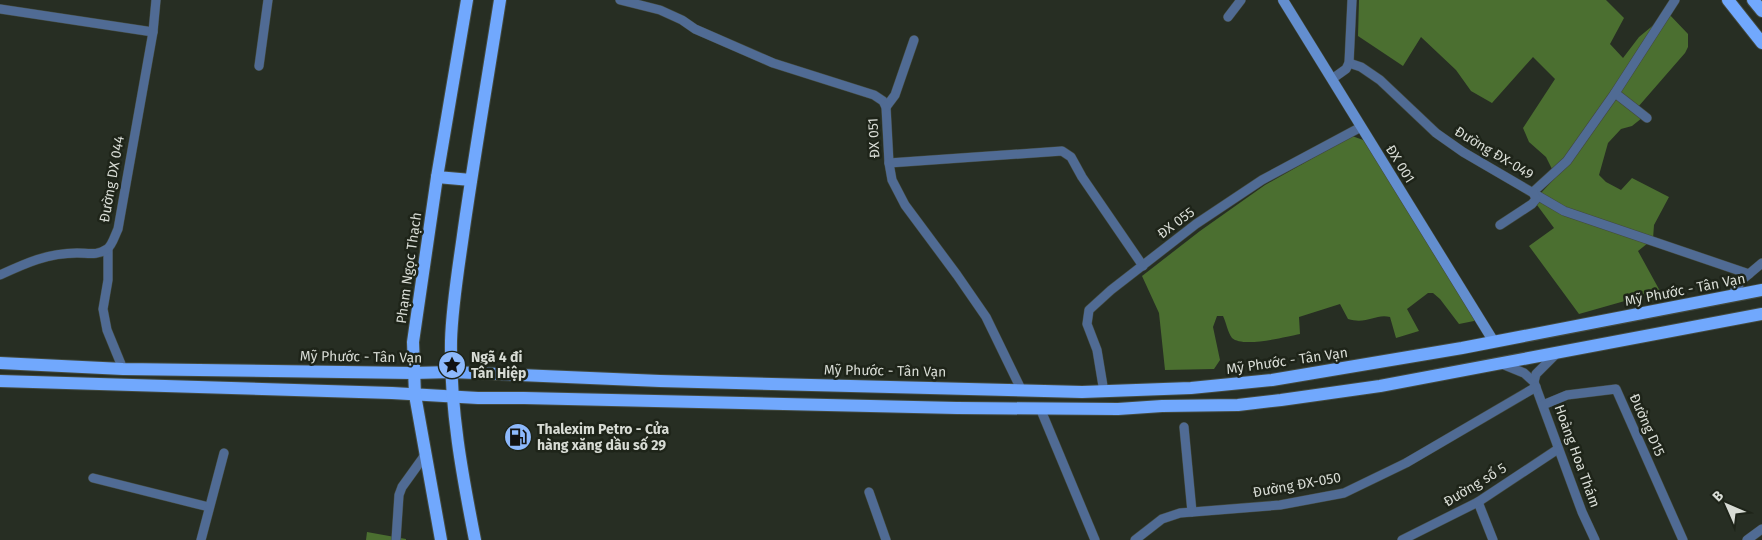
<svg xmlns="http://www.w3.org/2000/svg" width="1762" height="540" font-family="'Fira Sans',sans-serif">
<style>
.forest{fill:#4b6f30}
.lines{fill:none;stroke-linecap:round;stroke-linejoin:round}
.street-casing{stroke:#434a3f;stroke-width:10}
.secondary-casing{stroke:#434a3f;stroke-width:11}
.primary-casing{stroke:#434a3f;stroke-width:14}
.street{stroke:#506b94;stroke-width:9}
.secondary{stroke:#638ecf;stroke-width:10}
.primary{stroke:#71a8fd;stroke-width:12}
.labels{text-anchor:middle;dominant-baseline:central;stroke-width:5;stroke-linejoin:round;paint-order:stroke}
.street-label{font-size:14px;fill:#d8dcd5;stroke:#1e2419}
.poi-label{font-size:14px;font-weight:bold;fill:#d8dcd5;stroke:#1e2419;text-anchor:start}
</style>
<rect width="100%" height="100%" fill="#272e23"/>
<!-- forest -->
<g class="forest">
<polygon points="1359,0 1606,0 1624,18 1610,44 1623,58 1639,37 1668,13 1688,34 1688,47 1685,53 1638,107 1642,118 1632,126 1621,129 1608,143 1599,175 1606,182 1621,190 1632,178 1669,197 1654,225 1653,239 1638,251 1660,291 1579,314 1529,246 1554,228 1537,205 1540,194 1556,177 1546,157 1529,142 1523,128 1555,79 1533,57 1492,103 1471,91 1456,70 1421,37 1403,66 1358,36"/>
<path d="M1352 136 1366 141 1476 319 1474 321 1459 324 1440 299 1433 293H1428L1407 309 1419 331 1396 338 1390 317C1376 313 1367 325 1348 319L1340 304 1299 317 1300 334C1285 337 1243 348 1232 338 1228 333 1226 322 1223 316H1217L1213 327 1220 360 1214 369 1165 370 1159 313 1142 276 1200 231 1265 185Z"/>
<polygon points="367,532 406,539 406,540 366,540"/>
</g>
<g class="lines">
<!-- street casing -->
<g class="street-casing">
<g id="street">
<polyline points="620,0 660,10 682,20 695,29 773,63 874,95 883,101 886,107 889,163 892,180 905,205 957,275 986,317 1021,389"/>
<polyline points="0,9 153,32"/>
<polyline points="1228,17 1241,0"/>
<polyline points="1349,63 1361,67 1380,80 1436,133 1463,152 1564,211 1749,274"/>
<polyline points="259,66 268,0"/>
<polyline points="1332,79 1346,69 1349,63 1352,0"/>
<polyline points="1615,93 1647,118"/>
<polyline points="886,107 895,95 914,40"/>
<polyline points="889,163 1062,151 1071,157 1082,177 1143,266"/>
<polyline points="1533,192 1567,161 1615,93 1675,0"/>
<polyline points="1500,225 1532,204 1536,199 1533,192"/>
<polyline points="108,249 108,280 103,309 107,330 123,369"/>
<path d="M0 275C26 263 48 253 77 253 88 253 97 256 107 249 112 246 115 235 118 229L153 32 156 0"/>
<polyline points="1731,296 1743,279 1762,263"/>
<polyline points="1502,364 1524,373 1534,382 1582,512 1595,540"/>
<polyline points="1534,382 1536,374 1556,354"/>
<polyline points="1104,392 1097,350 1087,324 1089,310 1111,290 1196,224 1262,180 1361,127"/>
<polyline points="1543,405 1567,395 1616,389 1683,540"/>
<polyline points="1040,408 1095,540"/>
<polyline points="1184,427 1192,512"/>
<polyline points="93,478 209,507"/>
<polyline points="869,492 886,540"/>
<polyline points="1478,502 1493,540"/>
<polyline points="201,540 224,453"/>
<polyline points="396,540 399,495 402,487 425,455"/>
<polyline points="1135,540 1162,519 1180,513 1280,505 1344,493 1406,463 1536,387"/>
<polyline points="1402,540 1478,502 1558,449"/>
<polyline points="1747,540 1762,529"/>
</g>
</g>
<!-- secondary casing -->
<g class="secondary-casing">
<polyline id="secondary" points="1283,0 1494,342"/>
</g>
<!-- primary casing -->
<g class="primary-casing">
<g id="primary">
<polyline points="1728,0 1762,43"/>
<polyline points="1753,0 1762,11"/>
<polyline points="437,177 471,180"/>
<polyline points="0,363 123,369 413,373 452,372 660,381 1082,392 1191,388 1272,380 1462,348 1762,290"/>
<polyline points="0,381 392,393 478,398 524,398 957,408 1118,409 1162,406 1238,405 1281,400 1380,386 1762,314"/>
<polyline points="441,540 415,395 413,342 437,177 467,0"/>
<path d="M475 540C462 474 450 409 451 341 452 304 459 265 464 228 475 152 488 76 500 0"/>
</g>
</g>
<!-- street -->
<use href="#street" class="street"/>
<!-- secondary -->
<use href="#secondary" class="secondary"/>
<!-- primary -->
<use href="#primary" class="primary"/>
</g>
<!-- icons -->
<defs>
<g id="sight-disc" transform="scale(1.4375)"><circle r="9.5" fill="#8db9fc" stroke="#1e2419"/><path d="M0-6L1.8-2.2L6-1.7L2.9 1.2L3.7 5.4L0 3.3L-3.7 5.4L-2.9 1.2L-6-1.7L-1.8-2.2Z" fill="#111"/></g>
<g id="fuel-disc" transform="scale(1.4375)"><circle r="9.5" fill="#8db9fc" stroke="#1e2419"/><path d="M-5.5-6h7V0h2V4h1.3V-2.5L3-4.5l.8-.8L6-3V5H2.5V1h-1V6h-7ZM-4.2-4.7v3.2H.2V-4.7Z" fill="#111"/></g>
</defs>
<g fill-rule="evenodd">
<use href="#sight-disc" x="452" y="365"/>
<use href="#fuel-disc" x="518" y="437"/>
</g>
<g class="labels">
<!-- street labels -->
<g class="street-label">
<text transform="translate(874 138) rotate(-93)">ĐX 051</text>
<text transform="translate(1494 153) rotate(31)">Đường ĐX-049</text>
<text transform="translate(1400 164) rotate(58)">ĐX 001</text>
<text transform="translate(112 179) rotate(-80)">Đường DX 044</text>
<text transform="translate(1176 223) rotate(-37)">ĐX 055</text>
<text transform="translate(409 268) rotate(-82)">Phạm Ngọc Thạch</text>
<text transform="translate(1685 290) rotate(-11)">Mỹ Phước - Tân Vạn</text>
<text transform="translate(361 357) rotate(1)">Mỹ Phước - Tân Vạn</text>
<text transform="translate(1287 361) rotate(-8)">Mỹ Phước - Tân Vạn</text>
<text transform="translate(885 371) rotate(1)">Mỹ Phước - Tân Vạn</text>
<text transform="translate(1647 425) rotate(66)">Đường D15</text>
<text transform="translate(1577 456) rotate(70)">Hoàng Hoa Thám</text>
<text transform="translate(1297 485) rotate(-10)">Đường ĐX-050</text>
<text transform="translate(1475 485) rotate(-31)">Đường số 5</text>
</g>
<!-- poi labels -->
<g class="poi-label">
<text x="471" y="357">Ngã 4 đi<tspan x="471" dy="16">Tân Hiệp</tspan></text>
<text x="537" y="429">Thalexim Petro - Cửa<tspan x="537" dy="16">hàng xăng dầu số 29</tspan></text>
</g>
</g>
<!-- north arrow -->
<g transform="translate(1727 505) rotate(315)" stroke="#1e2419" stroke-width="4" paint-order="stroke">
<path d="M0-4L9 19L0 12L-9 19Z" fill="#d8dcd5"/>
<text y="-8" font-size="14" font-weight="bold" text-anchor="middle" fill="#d8dcd5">B</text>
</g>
</svg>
